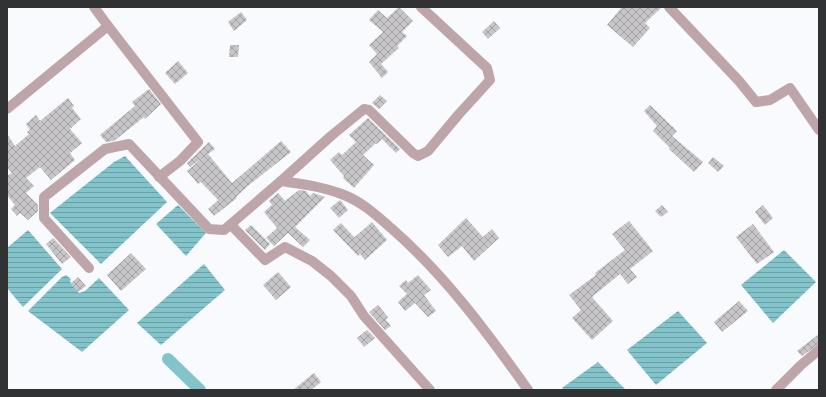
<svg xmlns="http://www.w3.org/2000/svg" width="826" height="397" font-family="Rubik,sans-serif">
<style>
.water{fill:url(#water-rules)}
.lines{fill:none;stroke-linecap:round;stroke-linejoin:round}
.canal{stroke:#83c3ca;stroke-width:12}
.building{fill:url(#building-cross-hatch)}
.minor{stroke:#bea5aa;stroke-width:10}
</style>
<defs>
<pattern id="water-rules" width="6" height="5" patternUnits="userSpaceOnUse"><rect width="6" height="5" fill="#83c3ca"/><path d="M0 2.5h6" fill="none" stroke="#6c9fa5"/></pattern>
<pattern id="building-cross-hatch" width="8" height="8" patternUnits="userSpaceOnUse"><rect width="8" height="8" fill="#c7c5c8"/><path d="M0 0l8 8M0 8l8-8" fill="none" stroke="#a2a1a3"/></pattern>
</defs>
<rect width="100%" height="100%" fill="#f8fafd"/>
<!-- water -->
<g class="water">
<polygon points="125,156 167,202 101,264 50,213 114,162"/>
<polygon points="178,205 206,233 186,256 156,224"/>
<polygon points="28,230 62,269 23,307 7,288 7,248"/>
<polygon points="784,250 816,282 773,323 741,285"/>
<polygon points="204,264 225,290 161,345 137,323"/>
<polygon points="66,275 71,279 70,282 79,293 85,291 99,278 129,310 82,352 28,311 62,277"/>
<polygon points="678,311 707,343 656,385 627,350"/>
<polygon points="598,362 626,390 564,390 562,388"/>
</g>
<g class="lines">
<!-- canal -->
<polyline class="canal" points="168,359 200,390"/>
</g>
<!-- building -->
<g class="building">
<polygon points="399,7 413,21 402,32 407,36 397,46 399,48 381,64 388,72 382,78 369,62 377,54 369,45 383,32 369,20 378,10 387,18"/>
<polygon points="622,7 662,7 645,23 650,28 633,47 607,25"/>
<polygon points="241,12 247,20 234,31 228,22"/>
<polygon points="494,21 500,28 488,39 482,32"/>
<polygon points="230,45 239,45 238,57 229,57"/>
<polygon points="178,61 188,73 175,84 165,73"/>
<polygon points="149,89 161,104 145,119 144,117 114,141 106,142 100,135 135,106 132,102"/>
<polygon points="380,95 387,101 379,109 372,103"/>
<polygon points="68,98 74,106 72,108 81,119 70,129 82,143 70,153 75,160 51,180 40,167 26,178 34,186 26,193 38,205 38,211 28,220 20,213 17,216 11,209 15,205 7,195 7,176 12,173 7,167 7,134 15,146 29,134 27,132 30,130 26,124 36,115 40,121"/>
<polygon points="650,105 677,131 672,136 703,162 694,172 669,149 670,148 653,131 657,126 644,111"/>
<polygon points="368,118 400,149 396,153 382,139 377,144 376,143 363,155 374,165 354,188 343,178 344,176 330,160 339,152 342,155 356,142 349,135"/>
<polygon points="281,141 291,152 249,185 236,197 237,198 214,216 208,209 218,200 201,182 198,184 187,171 204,157 190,167 187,163 209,142 215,149 208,154 232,183"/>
<polygon points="713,157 724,166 718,172 708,163"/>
<polygon points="299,190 306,191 310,196 313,193 325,197 295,227 310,240 303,247 288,233 274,246 266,238 277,228 264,212 272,205 269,201 278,193 285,201"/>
<polygon points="340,200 348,210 339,218 330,208"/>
<polygon points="662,205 668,212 661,217 655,211"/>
<polygon points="763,205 773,218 765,225 755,212"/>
<polygon points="466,218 483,237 492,229 499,238 474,261 462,246 448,257 438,245"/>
<polygon points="629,221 653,251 630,269 637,277 628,284 620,274 592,297 613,321 592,340 572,318 581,310 569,295 596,275 595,273 625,250 612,234"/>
<polygon points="372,222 387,240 365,260 360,254 358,256 333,230 341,223 354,237 356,236"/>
<polygon points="753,224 774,252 757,264 736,237"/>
<polygon points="251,225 270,244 265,250 245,230"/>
<polygon points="53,238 71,257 62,264 46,244"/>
<polygon points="131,253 146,269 121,291 107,275"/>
<polygon points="278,272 291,287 276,300 263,285"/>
<polygon points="418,275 431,290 424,295 436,311 428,317 415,303 405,311 398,302 407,294 399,286 406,280 408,283"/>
<polygon points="78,277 86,286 78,292 71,283"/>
<polygon points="739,301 748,311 722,332 714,322"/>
<polygon points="378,305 388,317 386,320 391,326 385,330 369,312"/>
<polygon points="367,330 375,338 364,347 357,338"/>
<polygon points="819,334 819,344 802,356 797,351"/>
<polygon points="314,373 321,382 311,390 293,390"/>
</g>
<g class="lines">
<!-- minor -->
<g class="minor">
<polyline points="94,7 108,26"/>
<polyline points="669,7 739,81 756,102 770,100 790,88 819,130"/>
<polyline points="7,109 108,26 198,142 180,161 159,177"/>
<path d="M281 181C303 184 324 187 344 195 362 202 376 215 391 228 444 274 487 332 528 390"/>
<polyline points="231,225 265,260 285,247 312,261 331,276 351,296 364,316 430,390"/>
<polyline points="89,268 44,218 44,197 105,149 129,144 209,229 224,230 281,181 331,136 364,109 369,110 413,153 418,156 428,151 459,114 490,80 487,68 421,7"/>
<polyline points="776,390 801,365 819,350"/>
</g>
</g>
<!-- border -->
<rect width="826" height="397" fill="none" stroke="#313233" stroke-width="16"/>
</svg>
